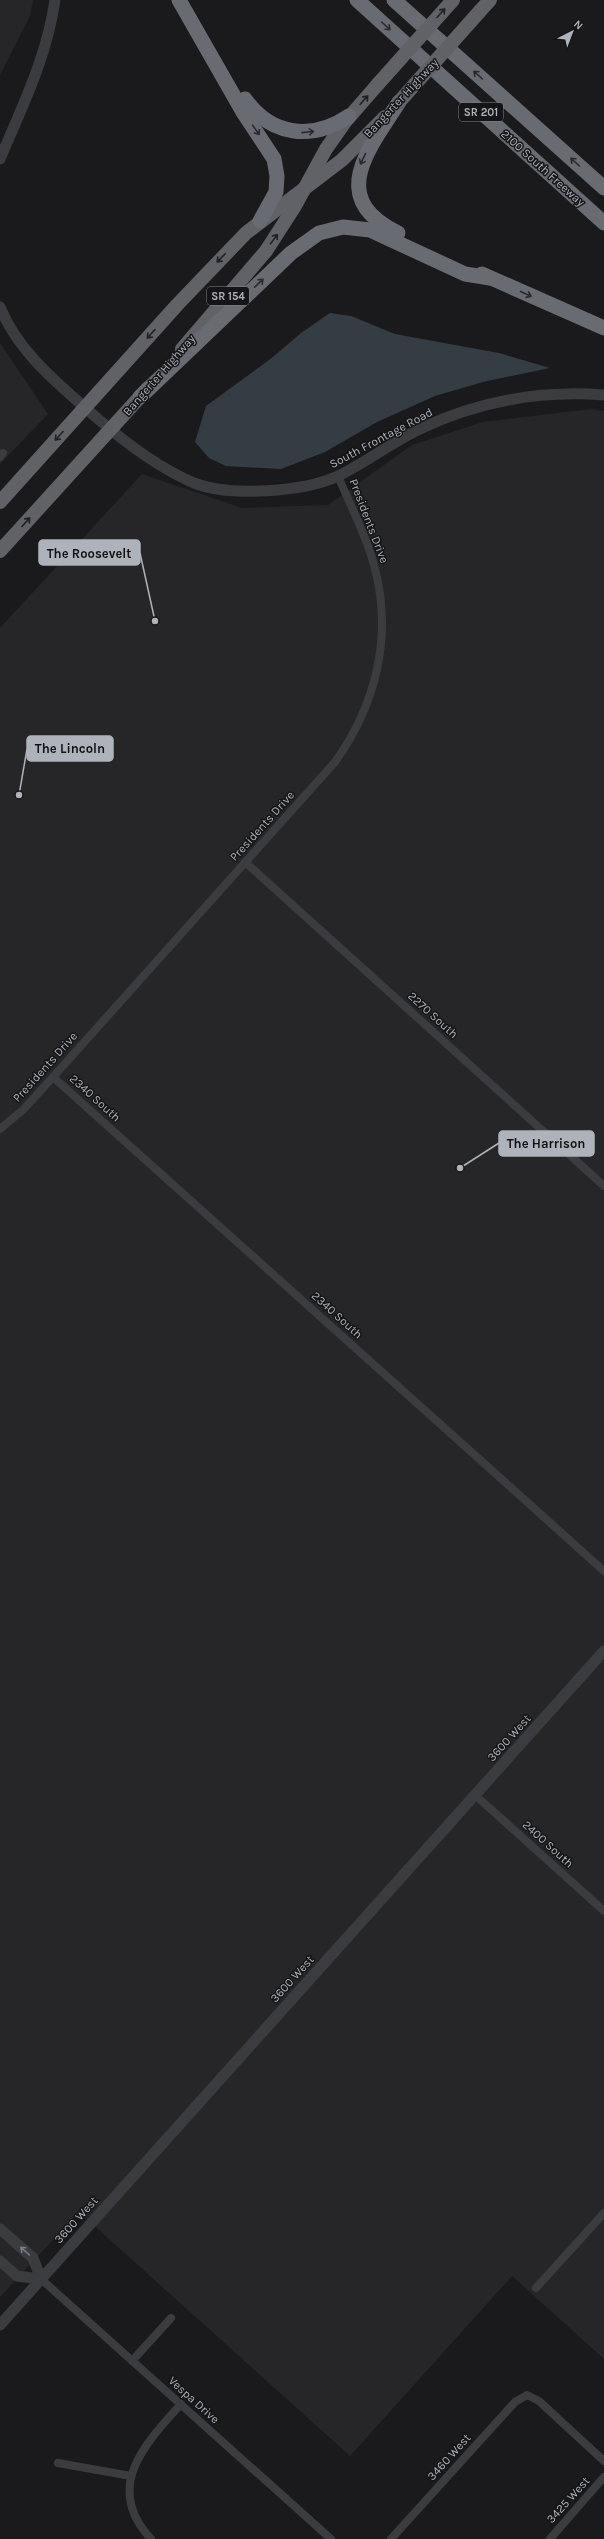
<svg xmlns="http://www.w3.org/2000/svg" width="604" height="2539" font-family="Karla,sans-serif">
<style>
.built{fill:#262629}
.water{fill:#353d44}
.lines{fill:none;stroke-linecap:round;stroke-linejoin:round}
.minor{stroke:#3b3c40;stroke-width:8}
.tertiary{stroke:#3b3c40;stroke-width:11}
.trunk{stroke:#606268;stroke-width:14}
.motorway{stroke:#686b71;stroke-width:15}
.trunk-bridge{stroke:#606268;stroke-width:14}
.oneway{stroke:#202123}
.oneway2{stroke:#2a2a2e}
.oneway3{stroke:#7a7d83}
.labels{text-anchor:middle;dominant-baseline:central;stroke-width:3;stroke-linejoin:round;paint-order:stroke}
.shield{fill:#151517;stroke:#808389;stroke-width:1}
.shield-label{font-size:11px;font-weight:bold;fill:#aeb2ba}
.street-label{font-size:12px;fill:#aeb2ba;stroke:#151517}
.leader{fill:none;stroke:#aeb2ba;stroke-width:1.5}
.callout-dot{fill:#aeb2ba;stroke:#151517;stroke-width:1.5}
.callout{fill:#aeb2ba;stroke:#aeb2ba;stroke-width:1.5}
.callout-label{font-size:13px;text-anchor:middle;font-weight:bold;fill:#111}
</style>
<rect width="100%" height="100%" fill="#1a1a1c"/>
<!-- built -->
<g class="built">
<polygon points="0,0 33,0 30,16 0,75"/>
<polygon points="0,343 48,414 0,464"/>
<polygon points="591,409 604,411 604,2359 512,2276 350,2456 79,2212 0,2297 0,628 142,474 242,508 328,505 412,445 483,422"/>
</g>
<!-- water -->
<polygon class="water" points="330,313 351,316 395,334 499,353 550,368 483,382 435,396 377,422 325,452 281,469 226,466 209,458 195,442 206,406 273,357 301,333"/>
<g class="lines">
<!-- minor -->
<g class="minor">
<polyline points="0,457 3,453"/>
<polyline points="245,862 604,1186"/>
<polyline points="53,1077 604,1571"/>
<path d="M0 1129 23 1110 53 1077 335 762C375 706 393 638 375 569 367 537 351 507 338 476"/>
<polyline points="475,1795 604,1911"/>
<polyline points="41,2279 331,2539"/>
<polyline points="536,2288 604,2213"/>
<polyline points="132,2361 171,2318"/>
<polyline points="58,2463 131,2476"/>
<path d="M151 2539C103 2487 145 2444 181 2404"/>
<polyline points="391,2539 515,2402 527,2395 539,2401 604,2461"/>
<polyline points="550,2539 604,2477"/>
</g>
<!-- tertiary -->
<g class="tertiary">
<path d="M0 159C22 107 47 57 55 0"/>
<path d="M0 307C19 354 61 386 98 419 127 444 159 468 194 483 230 497 304 492 338 476 367 462 392 442 420 429 479 401 540 390 604 395"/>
<polyline points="0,2229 33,2258 41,2279"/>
<polyline points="0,2261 17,2276 41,2279"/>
<polyline points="0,2325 604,1651"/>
</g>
<!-- trunk -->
<g class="trunk">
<polyline points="480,11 490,0"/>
<polyline points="182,349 266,251 295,206 326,149 345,122 378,84"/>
<polyline points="0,502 177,305 246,233 342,160 385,117"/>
<polyline points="0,551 148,388"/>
</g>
<!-- motorway -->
<g class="motorway">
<polyline points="179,0 243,112 274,159 277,176 276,192 260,221"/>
<polyline points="357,0 604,223"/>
<polyline points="394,0 604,188"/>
<path d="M245 99C271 136 312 141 349 116"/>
<path d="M398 233C326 198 369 149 399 102"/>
<polyline points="482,274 604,328"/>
<polyline points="140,397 291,253 319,233 343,227 370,230 465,274 490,278"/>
</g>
<!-- trunk-bridge -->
<g class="trunk-bridge">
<polyline points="378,84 453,0"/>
<polyline points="399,102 480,11"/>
</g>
</g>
<!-- one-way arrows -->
<defs><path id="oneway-shaft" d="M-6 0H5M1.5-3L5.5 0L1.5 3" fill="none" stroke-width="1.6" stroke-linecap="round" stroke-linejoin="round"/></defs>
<g class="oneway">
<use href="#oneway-shaft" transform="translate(441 13) rotate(-48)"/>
<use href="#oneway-shaft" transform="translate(364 100) rotate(-48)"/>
<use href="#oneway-shaft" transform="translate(274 239) rotate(-54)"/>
<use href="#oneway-shaft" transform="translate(221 258) rotate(134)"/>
<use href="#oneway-shaft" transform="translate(151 334) rotate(132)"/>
<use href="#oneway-shaft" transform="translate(59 436) rotate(132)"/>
<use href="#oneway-shaft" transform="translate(26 522) rotate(-48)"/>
</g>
<g class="oneway2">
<use href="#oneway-shaft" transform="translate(386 26) rotate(42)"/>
<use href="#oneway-shaft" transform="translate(478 75) rotate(-138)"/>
<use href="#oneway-shaft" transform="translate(256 130) rotate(55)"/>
<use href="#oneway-shaft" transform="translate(308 132) rotate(-6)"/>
<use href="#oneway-shaft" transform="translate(363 159) rotate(115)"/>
<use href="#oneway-shaft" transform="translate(575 162) rotate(-138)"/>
<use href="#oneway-shaft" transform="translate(259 283) rotate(-44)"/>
<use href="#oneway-shaft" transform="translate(526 294) rotate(24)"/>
</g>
<use class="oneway3" href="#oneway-shaft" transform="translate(25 2251) rotate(-138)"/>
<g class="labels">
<!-- shield labels -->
<g class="shield">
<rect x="459" y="103" width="44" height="18" rx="3"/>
<rect x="207" y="287" width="42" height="18" rx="3"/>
</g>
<g class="shield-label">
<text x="481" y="112">SR 201</text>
<text x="228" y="296">SR 154</text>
</g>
<!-- street labels -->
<g class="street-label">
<text transform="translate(401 98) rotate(-47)">Bangerter Highway</text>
<text transform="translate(543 168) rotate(42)">2100 South Freeway</text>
<text transform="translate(159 375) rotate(-49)">Bangerter Highway</text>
<text transform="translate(381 438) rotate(-28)">South Frontage Road</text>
<text transform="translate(369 521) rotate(69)">Presidents Drive</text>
<text transform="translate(262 826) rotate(-48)">Presidents Drive</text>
<text transform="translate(433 1015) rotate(42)">2270 South</text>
<text transform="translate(45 1067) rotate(-48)">Presidents Drive</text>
<text transform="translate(95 1098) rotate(42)">2340 South</text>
<text transform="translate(337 1315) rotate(42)">2340 South</text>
<text transform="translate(509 1738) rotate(-48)">3600 West</text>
<text transform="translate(548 1844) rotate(42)">2400 South</text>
<text transform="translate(292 1979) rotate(-48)">3600 West</text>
<text transform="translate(76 2220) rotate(-48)">3600 West</text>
<text transform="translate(194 2400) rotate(42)">Vespa Drive</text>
<text transform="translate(449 2457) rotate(-48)">3460 West</text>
<text transform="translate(568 2500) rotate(-48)">3425 West</text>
</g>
</g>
<!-- callouts -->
<path class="leader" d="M155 621L140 553M19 795L27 749M460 1168L499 1143"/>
<g class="callout-dot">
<circle cx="155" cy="621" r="4"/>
<circle cx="19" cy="795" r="4"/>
<circle cx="460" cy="1168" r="4"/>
</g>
<g class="callout">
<rect x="39" y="540" width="101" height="25" rx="4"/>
<rect x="27" y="736" width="86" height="25" rx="4"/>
<rect x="499" y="1131" width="95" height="25" rx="4"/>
</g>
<g class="callout-label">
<text x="89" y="558">The Roosevelt</text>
<text x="70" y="753">The Lincoln</text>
<text x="546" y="1148">The Harrison</text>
</g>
<!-- north arrow -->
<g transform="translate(572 32) rotate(42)" stroke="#151517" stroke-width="3" paint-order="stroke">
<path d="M0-3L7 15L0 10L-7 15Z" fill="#aeb2ba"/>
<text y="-6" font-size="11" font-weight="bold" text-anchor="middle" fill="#aeb2ba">N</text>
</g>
</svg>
